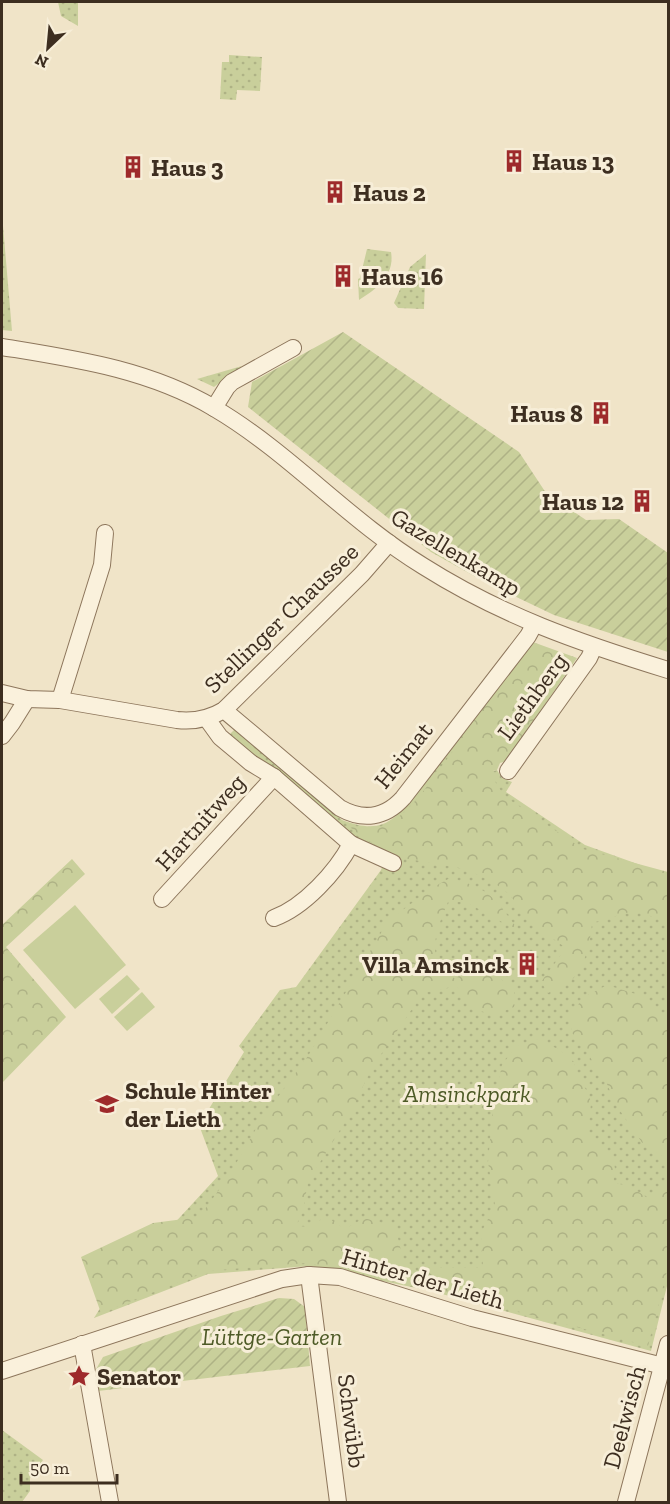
<svg xmlns="http://www.w3.org/2000/svg" width="670" height="1504" font-family="'Zilla Slab',serif">
<style>
.grass{fill:url(#grass-dots)}
.forest{fill:url(#forest-crowns)}
.garden{fill:url(#garden-furrows)}
.pitch{fill:#c9cf9b}
.lines{fill:none;stroke-linecap:round;stroke-linejoin:round}
.minor-casing{stroke:#8d765c;stroke-width:18}
.minor{stroke:#faf1dc;stroke-width:16}
.labels{text-anchor:middle;dominant-baseline:central;stroke-width:6;stroke-linejoin:round;paint-order:stroke}
.poi-label{font-size:24px;font-weight:bold;fill:#3d2e20;stroke:#f7eed8;text-anchor:start}
.street-label{font-size:24px;fill:#3d2e20;stroke:#f7eed8}
.park-label{font-size:24px;font-style:italic;fill:#4d5a26;stroke:#f7eed8}
</style>
<defs>
<pattern id="grass-dots" width="8" height="8" patternUnits="userSpaceOnUse" patternTransform="scale(1.5)"><rect width="8" height="8" fill="#c9cf9b"/><path d="M2 2h.1M6 6h.1" fill="none" stroke="#aeb285" stroke-width="1.8" stroke-linecap="round"/></pattern>
<pattern id="forest-crowns" width="20" height="18" patternUnits="userSpaceOnUse" patternTransform="scale(1.5)"><rect width="20" height="18" fill="#c9cf9b"/><path d="M2 6a3 3 0 1 1 6 0M12 15a3 3 0 1 1 6 0" fill="none" stroke="#aeb285"/></pattern>
<pattern id="garden-furrows" width="10" height="10" patternUnits="userSpaceOnUse" patternTransform="scale(1.5)"><rect width="10" height="10" fill="#c9cf9b"/><path d="M-1 1l2-2M0 10L10 0M9 11l2-2" fill="none" stroke="#aeb285"/></pattern>
</defs>
<rect width="100%" height="100%" fill="#f0e4c8"/>
<!-- grass -->
<g class="grass">
<polygon points="58,2 78,2 78,26 61,16"/>
<polygon points="229,55 262,57 260,91 237,90 236,100 220,99 222,62 229,62"/>
<polygon points="2,214 12,331 2,330"/>
<path d="M367 249 391 252C395 275 377 289 359 300L358 279 360 278Z"/>
<polygon points="426,254 424,309 398,308 394,303 410,267"/>
<polygon points="242,366 214,387 197,379"/>
<path d="M236 728 342 820C381 835 394 822 417 792 427 778 438 764 448 749H451L483 774 497 770 502 778 512 782 506 792 585 845 668 875V1282L651 1351 431 1291 309 1266 208 1274 94 1318 109 1294 218 1176 199 1125 244 1052 239 1046 280 990 296 987 381 870 387 854 362 842 228 736Z"/>
<polygon points="2,1430 43,1460 30,1478 30,1491 22,1502 2,1502"/>
</g>
<!-- forest -->
<g class="forest">
<path d="M530 641 577 658 506 761 500 763 497 770 493 771V778L504 796 583 849 668 872V921L633 911 592 923C590 944 584 973 566 985 560 988 553 990 548 993L541 982 566 948 535 926 509 894 493 882 465 869 403 858 364 839 350 827C357 827 366 829 373 829 406 825 434 775 453 751L451 749Z"/>
<polygon points="72,859 85,874 6,947 66,1017 2,1083 2,925"/>
<path d="M450 878C492 889 495 899 520 932L466 902H448C441 919 427 949 441 966 445 970 451 975 455 979L473 966 491 972 514 989V1007C482 1021 476 1010 456 986L423 993 371 1069 351 1112 308 1182 303 1210 296 1226 312 1227 325 1216 345 1229 364 1218 389 1225 397 1234 408 1280 308 1263 207 1271 101 1313 81 1257 153 1223 199 1217 227 1179 261 1120 308 1056 388 921 432 888Z"/>
<polygon points="607,985 639,995 668,1024 668,1166 661,1155 643,1144 616,1105 607,1084 594,1065 584,1044 572,1033 570,1017 574,1009 586,996"/>
<path d="M537 1039 560 1050 574 1062 578 1078 587 1091 591 1102 590 1117 585 1134C596 1145 614 1149 615 1169 615 1174 613 1178 614 1183L630 1186 646 1197 652 1198C662 1189 666 1180 668 1166V1267L648 1346 411 1283 429 1268H483L481 1233 495 1205 488 1162 493 1107 502 1065 516 1046Z"/>
</g>
<!-- garden -->
<g class="garden">
<polygon points="343,332 519,452 546,493 586,520 619,519 668,553 668,652 554,615 483,581 431,552 248,407 252,382"/>
<polygon points="279,1298 294,1299 305,1307 310,1366 98,1391 95,1371 103,1357 221,1316"/>
</g>
<!-- pitch -->
<g class="pitch">
<polygon points="75,905 126,965 75,1009 23,950"/>
<polygon points="127,975 140,989 112,1014 99,999"/>
<polygon points="142,992 155,1007 127,1031 114,1017"/>
</g>
<g class="lines">
<!-- minor casing -->
<g class="minor-casing">
<g id="minor">
<path d="M2 347C75 359 148 369 214 408 289 452 348 520 423 566 502 616 580 643 668 670"/>
<polyline points="214,408 227,387 232,382 293,348"/>
<path d="M2 693 27 699 60 700 177 720C195 722 209 719 224 710L362 574 389 543"/>
<polyline points="60,700 102,565 105,533"/>
<path d="M224 710 340 808C363 821 385 818 403 798L528 636 534 625"/>
<polyline points="207,719 220,737 251,763 274,777 351,844 393,863"/>
<polyline points="2,736 12,723 27,699"/>
<polyline points="508,771 589,658 594,647"/>
<polyline points="162,899 274,777"/>
<path d="M274 918C304 907 336 872 351 844"/>
<polyline points="309,1275 338,1502"/>
<polyline points="82,1344 110,1502"/>
<polyline points="2,1371 282,1279 309,1275 340,1277 472,1318 663,1366"/>
<polyline points="626,1502 668,1344"/>
</g>
</g>
<!-- minor -->
<use href="#minor" class="minor"/>
</g>
<!-- icons -->
<defs>
<g id="building-bare" transform="scale(1.8)"><path d="M-4-6H4V6H1V3H-1V6H-4ZM-2.5-4.3h1.7v1.8h-1.7ZM.8-4.3h1.7v1.8H.8ZM-2.5-1h1.7V.8h-1.7ZM.8-1h1.7V.8H.8Z" fill="#9e2a2b" stroke="#f7eed8" stroke-width="2.5" paint-order="stroke"/></g>
<g id="school-bare" transform="scale(1.8)"><path d="M0-5L7-2L0 1L-7-2ZM-4 1L0 2.5L4 1V4Q0 6-4 4Z" fill="#9e2a2b" stroke="#f7eed8" stroke-width="2.5" paint-order="stroke"/></g>
<g id="sight-bare" transform="scale(1.8)"><path d="M0-6L1.8-2.2L6-1.7L2.9 1.2L3.7 5.4L0 3.3L-3.7 5.4L-2.9 1.2L-6-1.7L-1.8-2.2Z" fill="#9e2a2b" stroke="#f7eed8" stroke-width="2.5" paint-order="stroke"/></g>
</defs>
<g fill-rule="evenodd">
<use href="#building-bare" x="514" y="161"/>
<use href="#building-bare" x="133" y="167"/>
<use href="#building-bare" x="335" y="192"/>
<use href="#building-bare" x="343" y="276"/>
<use href="#building-bare" x="601" y="413"/>
<use href="#building-bare" x="642" y="501"/>
<use href="#building-bare" x="527" y="964"/>
<use href="#school-bare" x="107" y="1104"/>
<use href="#sight-bare" x="79" y="1376"/>
</g>
<g class="labels">
<!-- poi labels -->
<g class="poi-label">
<text x="532" y="161">Haus 13</text>
<text x="151" y="167">Haus 3</text>
<text x="353" y="192">Haus 2</text>
<text x="361" y="276">Haus 16</text>
<text x="583" y="413" text-anchor="end">Haus 8</text>
<text x="624" y="501" text-anchor="end">Haus 12</text>
<text x="509" y="964" text-anchor="end">Villa Amsinck</text>
<text x="125" y="1090">Schule Hinter<tspan x="125" dy="28">der Lieth</tspan></text>
<text x="97" y="1376">Senator</text>
</g>
<!-- street labels -->
<g class="street-label">
<text transform="translate(456 552) rotate(31)">Gazellenkamp</text>
<text transform="translate(281 618) rotate(-44)">Stellinger Chaussee</text>
<text transform="translate(532 696) rotate(-54)">Liethberg</text>
<text transform="translate(403 755) rotate(-51)">Heimat</text>
<text transform="translate(200 822) rotate(-48)">Hartnitweg</text>
<text transform="translate(423 1278) rotate(16)">Hinter der Lieth</text>
<text transform="translate(624 1417) rotate(-75)">Deelwisch</text>
<text transform="translate(352 1421) rotate(83)">Schwübb</text>
</g>
<!-- park labels -->
<g class="park-label">
<text x="467" y="1093">Amsinckpark</text>
<text x="272" y="1336">Lüttge-Garten</text>
</g>
</g>
<!-- border -->
<rect width="670" height="1504" fill="none" stroke="#3d2e20" stroke-width="6"/>
<!-- north arrow -->
<g transform="translate(48 48) rotate(206)" stroke="#f7eed8" stroke-width="4.5" paint-order="stroke">
<path d="M0-4.5L10 22L0 15L-10 22Z" fill="#3d2e20"/>
<text y="-9" font-size="16" font-weight="bold" text-anchor="middle" fill="#3d2e20">N</text>
</g>
<!-- scale -->
<path d="M21 1474v9h96v-9" fill="none" stroke="#3d2e20" stroke-width="3"/>
<text x="30" y="1474" font-size="18" fill="#3d2e20" stroke="#f7eed8" stroke-width="4.5" paint-order="stroke">50 m</text>
</svg>
